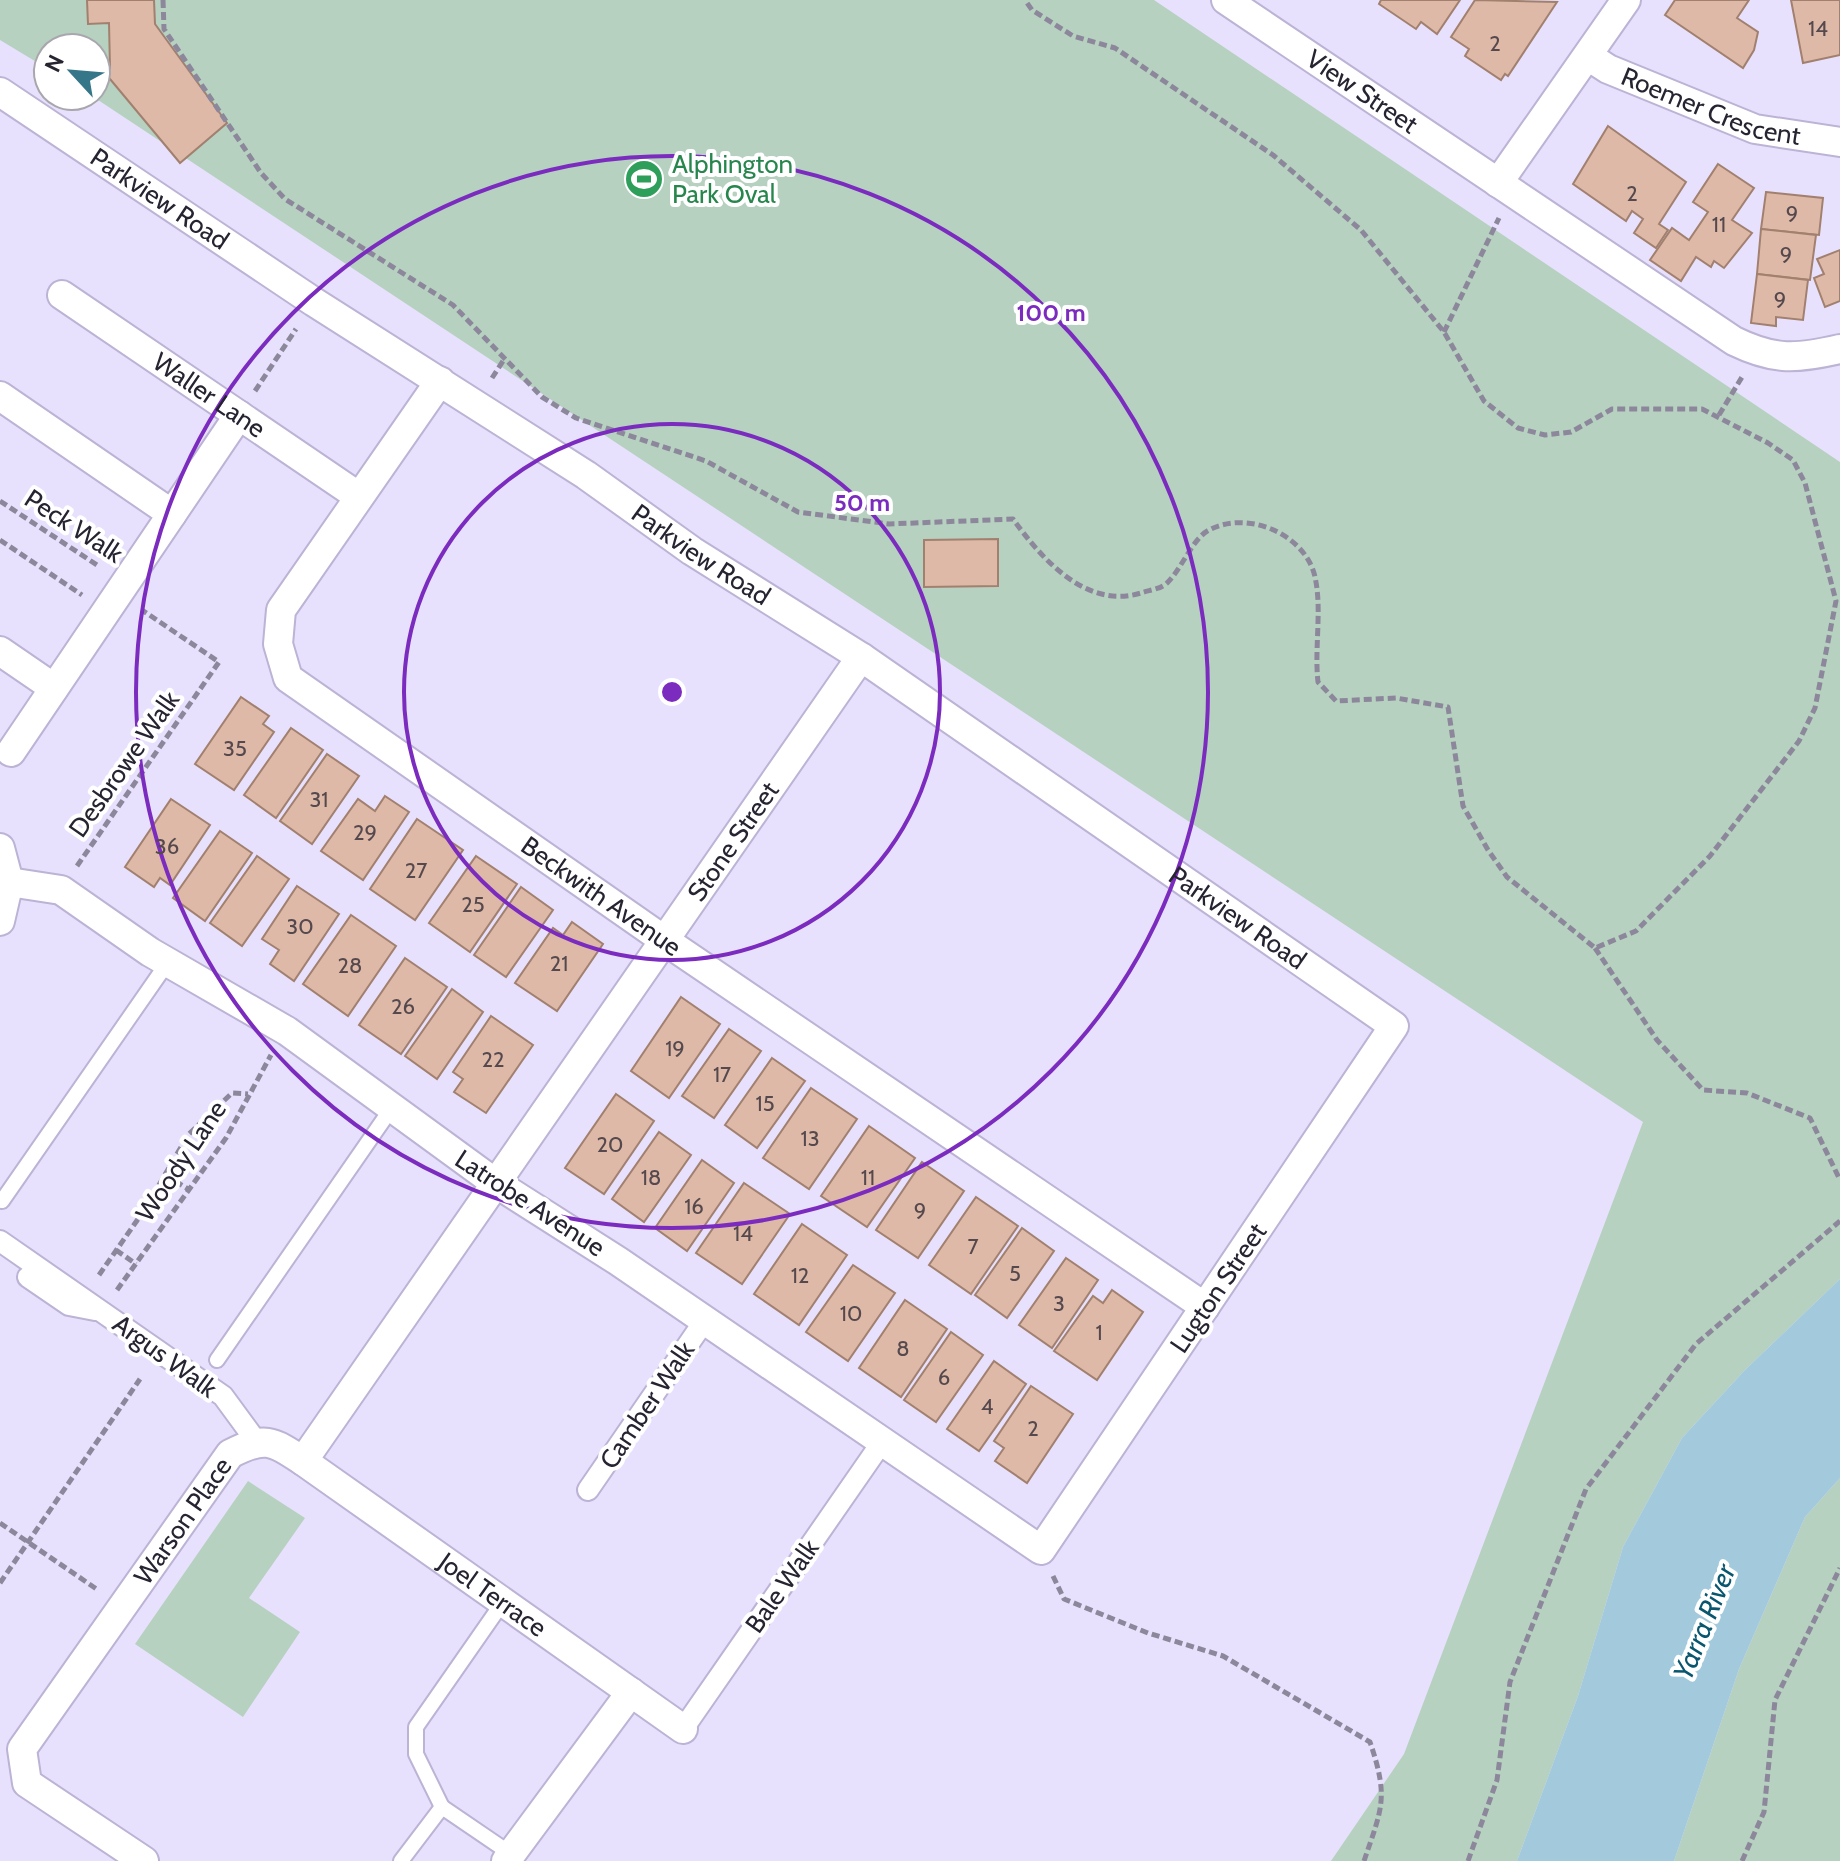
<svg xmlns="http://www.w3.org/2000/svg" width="1840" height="1861" font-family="Cabin,sans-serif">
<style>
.green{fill:#b6d1c0}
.water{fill:#a2cadc}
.building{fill:#deb9a7;stroke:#a2806f;stroke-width:2}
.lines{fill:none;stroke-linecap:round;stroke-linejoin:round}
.service-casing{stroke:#bcb3d5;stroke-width:18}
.pedestrian-casing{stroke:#bcb3d5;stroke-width:24}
.minor-casing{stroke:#bcb3d5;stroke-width:32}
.path{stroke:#8d879c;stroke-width:5;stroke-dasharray:8 4;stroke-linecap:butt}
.service{stroke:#fff;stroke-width:14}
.pedestrian{stroke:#fff;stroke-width:20}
.minor{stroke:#fff;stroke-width:28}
.ring{fill:none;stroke:#7b2cbf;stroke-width:4}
.labels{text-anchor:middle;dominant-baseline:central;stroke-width:8;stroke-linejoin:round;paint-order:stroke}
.number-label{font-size:22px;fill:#55494e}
.street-label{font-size:26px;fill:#272431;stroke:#fff}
.leisure-label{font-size:26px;fill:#27864d;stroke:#fff;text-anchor:start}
.water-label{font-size:28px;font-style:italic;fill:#09566f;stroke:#fff}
.centre{fill:#7b2cbf;stroke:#fff;stroke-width:4}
.ring-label{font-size:24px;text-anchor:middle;font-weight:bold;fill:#7b2cbf;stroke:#fff;stroke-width:8;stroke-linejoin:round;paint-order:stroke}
</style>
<rect width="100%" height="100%" fill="#e8e1fd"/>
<!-- green -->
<g class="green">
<polygon points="0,0 1154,0 1840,462 1840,1279 1745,1370 1682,1438 1623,1547 1578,1696 1517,1861 1331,1861 1404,1754 1643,1122 92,96 96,96 96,48 48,48 48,69 0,40"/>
<polygon points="1840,1478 1840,1861 1674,1861 1739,1669 1805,1517"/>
<polygon points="248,1481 305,1518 249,1598 300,1632 243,1717 135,1644"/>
</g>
<!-- water -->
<polygon class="water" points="1840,1279 1840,1478 1805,1517 1739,1669 1674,1861 1517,1861 1578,1696 1623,1547 1682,1438 1745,1370"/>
<!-- building -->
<g class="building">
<polygon points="87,0 154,0 155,24 227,123 180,163 105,73 110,68 109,23 88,24"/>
<polygon points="1381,0 1460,0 1437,34 1421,22 1416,29 1379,4"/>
<polygon points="1475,0 1557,2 1508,76 1505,74 1501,80 1465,56 1469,49 1451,37"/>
<polygon points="1675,0 1749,0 1737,18 1758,32 1754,50 1743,68 1665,15"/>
<polygon points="1791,0 1840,0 1840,55 1803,63"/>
<polygon points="1608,126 1686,182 1659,224 1668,230 1656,248 1634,233 1643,219 1632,211 1626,221 1573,184"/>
<polygon points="1718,164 1754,188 1732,220 1752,233 1724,268 1714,261 1711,267 1696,257 1681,281 1650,260 1672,228 1689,240 1708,212 1693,202"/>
<polygon points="1766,192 1823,198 1819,235 1761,229"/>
<polygon points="1761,229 1816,235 1810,280 1757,274"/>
<polygon points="1840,250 1840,301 1825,307 1814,278 1824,274 1817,259"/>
<polygon points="1757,274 1808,280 1803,320 1776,317 1776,326 1751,323"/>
<polygon points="998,539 998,586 924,587 924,540"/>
<polygon points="241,697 269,716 263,724 274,732 234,790 195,764"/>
<polygon points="291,728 323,750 276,818 244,795"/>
<polygon points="327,754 359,776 312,844 280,821"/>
<polygon points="385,796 409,812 363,880 321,851 358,799 375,811"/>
<polygon points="171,799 210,825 170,885 160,878 154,887 125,867"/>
<polygon points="417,819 463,850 415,920 370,889"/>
<polygon points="220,831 252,853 205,921 173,898"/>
<polygon points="257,856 289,879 242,946 210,923"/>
<polygon points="476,856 517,884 470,952 429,923"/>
<polygon points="297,886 339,914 294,981 270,964 279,950 262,939"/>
<polygon points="521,887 553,910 506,977 474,955"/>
<polygon points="351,915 396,946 348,1016 303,984"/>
<polygon points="572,922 603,944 557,1011 515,983 553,928 563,935"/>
<polygon points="405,958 447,987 401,1054 359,1025"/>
<polygon points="452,989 483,1012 437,1079 405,1056"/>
<polygon points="681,997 720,1024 669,1098 631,1071"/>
<polygon points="491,1016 533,1045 486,1113 454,1092 463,1079 453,1072"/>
<polygon points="729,1029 761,1051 714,1118 682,1096"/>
<polygon points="772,1058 805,1081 757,1148 725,1125"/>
<polygon points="811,1088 857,1119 809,1189 763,1158"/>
<polygon points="616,1094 654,1121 604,1194 565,1168"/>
<polygon points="869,1126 915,1158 867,1227 821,1196"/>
<polygon points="659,1132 691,1155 644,1222 612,1199"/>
<polygon points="702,1160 734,1183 687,1251 655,1228"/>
<polygon points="922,1162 964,1191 918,1258 876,1230"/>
<polygon points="744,1183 790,1214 742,1284 696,1253"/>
<polygon points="976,1197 1018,1226 971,1294 929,1265"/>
<polygon points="802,1224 847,1255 799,1325 754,1294"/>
<polygon points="1022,1228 1054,1251 1007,1318 975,1295"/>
<polygon points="1066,1258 1098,1280 1052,1348 1019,1325"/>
<polygon points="853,1265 895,1293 848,1361 806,1332"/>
<polygon points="1112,1290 1143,1312 1097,1380 1054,1351 1093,1296 1103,1303"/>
<polygon points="905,1300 947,1329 901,1397 859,1368"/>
<polygon points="951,1332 983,1355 936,1422 904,1400"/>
<polygon points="994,1361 1026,1384 979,1451 947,1429"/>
<polygon points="1031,1386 1073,1414 1027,1483 995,1461 1004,1448 994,1441"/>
</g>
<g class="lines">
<!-- service casing -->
<g class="service-casing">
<g id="service">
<polyline points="2,1201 168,962"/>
<polyline points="217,1360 391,1109"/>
<polyline points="442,1807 416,1754 416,1727 503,1602"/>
<polyline points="401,1861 442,1807 511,1854"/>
</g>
</g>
<!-- pedestrian casing -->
<g class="pedestrian-casing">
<g id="pedestrian">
<polyline points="0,1241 223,1396 256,1441"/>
<polyline points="28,1277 69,1305 95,1310"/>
<polyline points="588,1490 705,1320"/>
<polyline points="683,1729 882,1442"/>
</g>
</g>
<!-- minor casing -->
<g class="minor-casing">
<g id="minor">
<path id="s1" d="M1226 0 1734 341C1775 361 1797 359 1840 349"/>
<path id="s2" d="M1588 56 1608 69 1755 129 1840 142"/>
<path id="s3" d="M0 92 314 302 586 475 692 551 861 657 1394 1026 1041 1550 618 1261 494 1182 287 1031 150 952 61 890 9 882"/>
<polyline points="1498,183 1626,0"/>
<path id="s4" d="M62 295 358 496"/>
<path id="s5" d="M440 381 281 610 278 644 288 678 664 940 1205 1307"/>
<polyline points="0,396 172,514"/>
<polyline points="0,651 54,688"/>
<polyline points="11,752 239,415"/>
<polyline points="0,848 9,882 0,921"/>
<path id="s6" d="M303 1461 683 1729"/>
<path id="s7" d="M144 1861 27 1783 22 1749 230 1454C265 1436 271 1440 303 1461L861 657"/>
<polyline points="506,1861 631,1692"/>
</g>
</g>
<!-- path -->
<g class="path">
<path d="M163 0 164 29 261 173 285 199 453 305 542 397 576 418 706 461 798 512 889 524 1013 519C1041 558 1086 610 1141 593 1149 590 1162 589 1168 582 1182 568 1193 538 1209 530 1247 510 1302 533 1314 573 1323 606 1314 647 1318 682L1336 701 1396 698 1448 707 1463 806 1488 850 1507 877 1595 948 1636 931 1710 856 1799 741 1815 708 1836 601 1805 483 1793 460 1768 443 1702 409H1612L1571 432 1545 435 1518 428 1484 401 1444 332 1361 230 1273 155 1115 48 1073 36 1032 10 1025 0"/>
<polyline points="1444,332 1499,218"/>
<polyline points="492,378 505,358"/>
<polyline points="255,391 296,329"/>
<polyline points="1719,415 1742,377"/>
<polyline points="0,501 100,567"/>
<polyline points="0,540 82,595"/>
<polyline points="77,866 219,662 142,610"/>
<polyline points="1595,948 1657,1040 1703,1090 1747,1093 1810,1118 1840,1180"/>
<polyline points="165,1175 188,1189"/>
<polyline points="116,1250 136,1264"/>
<polyline points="99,1275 145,1209 188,1135 232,1093 248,1094"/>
<polyline points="117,1290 226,1138 271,1055"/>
<polyline points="0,1523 98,1590"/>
<path d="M1053 1576 1064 1599 1148 1633 1223 1656 1370 1742C1389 1798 1382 1808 1364 1861"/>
<polyline points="0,1583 140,1379"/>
<polyline points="1468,1861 1497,1780 1510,1682 1586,1489 1696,1344 1840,1221"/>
<polyline points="1742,1861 1764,1812 1775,1700 1840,1568"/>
</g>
<!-- service -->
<use href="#service" class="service"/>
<!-- pedestrian -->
<use href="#pedestrian" class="pedestrian"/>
<!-- minor -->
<use href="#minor" class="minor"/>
</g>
<!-- distance rings -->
<g class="ring">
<circle cx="672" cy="692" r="268"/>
<circle cx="672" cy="692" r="536"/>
</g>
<!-- icons -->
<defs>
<g id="stadium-disc" transform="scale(2)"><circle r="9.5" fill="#2e9e5b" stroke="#fff"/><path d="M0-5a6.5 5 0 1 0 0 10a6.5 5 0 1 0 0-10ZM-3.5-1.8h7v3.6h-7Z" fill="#fff"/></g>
</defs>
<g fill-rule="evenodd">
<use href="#stadium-disc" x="644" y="179"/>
</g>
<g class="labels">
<!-- number labels -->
<g class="number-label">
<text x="1818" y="28">14</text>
<text x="1495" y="43">2</text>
<text x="1632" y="193">2</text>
<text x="1792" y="213">9</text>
<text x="1719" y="224">11</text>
<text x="1786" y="254">9</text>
<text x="1780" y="299">9</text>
<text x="235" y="748">35</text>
<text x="319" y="799">31</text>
<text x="365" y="832">29</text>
<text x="167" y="846">36</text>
<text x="416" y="870">27</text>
<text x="473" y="904">25</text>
<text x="300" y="926">30</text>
<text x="559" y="963">21</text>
<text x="350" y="965">28</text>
<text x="403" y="1006">26</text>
<text x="675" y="1048">19</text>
<text x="493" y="1059">22</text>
<text x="722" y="1074">17</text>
<text x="765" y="1103">15</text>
<text x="810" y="1138">13</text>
<text x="610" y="1144">20</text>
<text x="651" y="1177">18</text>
<text x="868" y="1177">11</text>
<text x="694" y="1206">16</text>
<text x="920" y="1210">9</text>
<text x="743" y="1233">14</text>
<text x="973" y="1246">7</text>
<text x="1015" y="1273">5</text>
<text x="800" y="1275">12</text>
<text x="1059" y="1303">3</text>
<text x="851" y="1313">10</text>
<text x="1099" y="1332">1</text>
<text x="903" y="1348">8</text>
<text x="944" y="1377">6</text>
<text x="987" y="1406">4</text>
<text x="1033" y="1428">2</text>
</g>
<!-- street labels -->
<g class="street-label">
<text stroke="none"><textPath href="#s1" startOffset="164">View Street</textPath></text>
<text stroke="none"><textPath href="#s2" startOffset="134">Roemer Crescent</textPath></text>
<text stroke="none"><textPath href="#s3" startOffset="192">Parkview Road</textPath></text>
<text stroke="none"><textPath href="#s4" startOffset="178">Waller Lane</textPath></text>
<text transform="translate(74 526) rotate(33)">Peck Walk</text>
<text stroke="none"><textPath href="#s3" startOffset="840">Parkview Road</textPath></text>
<text transform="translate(124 764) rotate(-55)">Desbrowe Walk</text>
<text stroke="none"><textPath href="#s7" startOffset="1370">Stone Street</textPath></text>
<text stroke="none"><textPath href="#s5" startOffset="730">Beckwith Avenue</textPath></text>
<text stroke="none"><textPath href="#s3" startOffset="1488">Parkview Road</textPath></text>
<text transform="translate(181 1161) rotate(-56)">Woody Lane</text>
<text transform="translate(530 1203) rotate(33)">Latrobe Avenue</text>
<text transform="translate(1218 1288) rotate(-56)">Lugton Street</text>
<text transform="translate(165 1356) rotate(36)">Argus Walk</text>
<text transform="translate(647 1405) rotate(-56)">Camber Walk</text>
<text stroke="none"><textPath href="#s7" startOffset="454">Warson Place</textPath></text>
<text transform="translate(782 1586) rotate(-55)">Bale Walk</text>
<text stroke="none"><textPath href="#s6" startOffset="232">Joel Terrace</textPath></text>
</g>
<!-- leisure labels -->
<g class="leisure-label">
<text x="672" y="164">Alphington<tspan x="672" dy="30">Park Oval</tspan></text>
</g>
<!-- water labels -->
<g class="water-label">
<text transform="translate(1704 1622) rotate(-68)">Yarra River</text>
</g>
</g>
<circle cx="672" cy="692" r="12" class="centre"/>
<g class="ring-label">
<text x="1051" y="321">100 m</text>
<text x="862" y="511">50 m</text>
</g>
<!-- north arrow -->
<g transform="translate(72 72) rotate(296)"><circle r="38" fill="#ffffff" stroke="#a9a7ad" stroke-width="2"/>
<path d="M0-6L14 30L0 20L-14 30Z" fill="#357689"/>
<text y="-12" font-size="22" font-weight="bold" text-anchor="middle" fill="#272431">N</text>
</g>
</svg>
